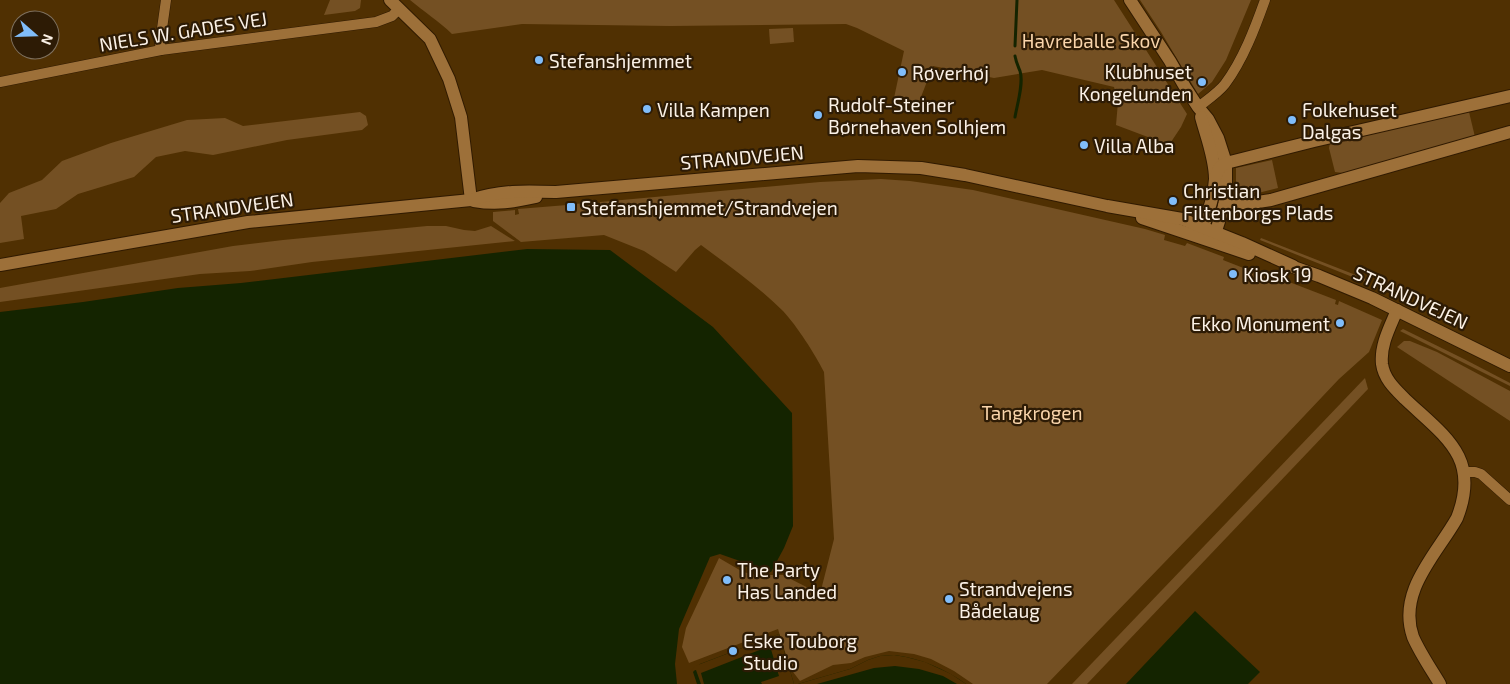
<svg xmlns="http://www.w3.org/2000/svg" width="1510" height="684" font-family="'Exo 2',sans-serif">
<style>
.green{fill:#745023}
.water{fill:#142400}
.pier{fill:#503002}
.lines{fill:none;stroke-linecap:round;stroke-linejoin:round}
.stream{stroke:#142400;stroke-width:3}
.minor-casing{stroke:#301a00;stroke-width:11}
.tertiary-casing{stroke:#301a00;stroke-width:14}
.minor{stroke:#9d7039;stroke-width:10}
.tertiary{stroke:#9d7039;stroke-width:12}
.poi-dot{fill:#80bdfa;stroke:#2d1b05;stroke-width:2}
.labels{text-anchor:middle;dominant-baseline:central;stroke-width:4.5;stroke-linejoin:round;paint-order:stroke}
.street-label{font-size:19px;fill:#fbf1e6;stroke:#2d1b05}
.park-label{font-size:19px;fill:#fad5ab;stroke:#2d1b05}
.poi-label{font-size:19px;fill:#fbf1e6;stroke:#2d1b05;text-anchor:start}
</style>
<rect width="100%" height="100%" fill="#503002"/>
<!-- green -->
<g class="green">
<polygon points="330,0 361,0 360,8 355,11 324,15"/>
<path d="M410 0H1114L1187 114 1181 127 1169 145 1116 125 1118 102 1114 87 1042 70 994 78 933 66 919 102 894 98 904 51 857 28 846 24 670 26 522 24 452 34C439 21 424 12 410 0Z"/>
<polygon points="1140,0 1251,0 1226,60 1212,82 1198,94 1161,32"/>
<polygon points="793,28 794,42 770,44 769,29"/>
<polygon points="360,112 366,116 368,125 362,130 287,140 213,155 185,151 156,157 134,177 78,194 56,209 21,216 24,239 0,243 0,203 9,193 42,180 62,161 111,143 187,120 225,118 243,126"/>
<polygon points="1469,112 1475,137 1343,173 1335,172 1329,148 1330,143"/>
<polygon points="1272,160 1278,188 1258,193 1236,193 1236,168"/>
<path d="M881 179 910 181 973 190 1145 229 1165 235 1164 240 1185 246 1187 243 1224 257 1223 260 1269 278 1271 275 1336 300 1335 304 1338 305 1339 301 1382 320 1369 352 1339 379 1219 506 1047 684H973L954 671 931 659 914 654 889 651 865 657 851 663 833 665 800 681 790 668 778 629 689 663 682 647 686 628 719 558 743 572 756 575H783L820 594 834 539 824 372C815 354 797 326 783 311 758 286 729 266 701 245L695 250 676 272 644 251 604 235 521 242 493 221V212L515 210V215L519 214 518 209 567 205V210L575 209V204L596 202 597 207 600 206V202L820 182Z"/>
<polygon points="427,226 446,226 464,230 475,231 491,226 515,241 312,262 250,271 200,274 0,302 0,288 233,246 283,240"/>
<polygon points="1261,238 1366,279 1365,282 1260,240"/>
<polygon points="1403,329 1464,359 1510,383 1510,386 1400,331"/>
<polygon points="1404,341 1410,341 1437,352 1510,391 1510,421 1397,347"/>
<polygon points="1365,378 1368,389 1087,684 1072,684"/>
</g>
<!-- water -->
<g class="water">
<polygon points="527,249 610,250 713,327 792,413 793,526 784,548 771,572 720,554 710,557 679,629 675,664 677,684 0,684 0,312 83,302 178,288 241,283"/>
<polygon points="1195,611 1260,672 1248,684 1126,684"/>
<polygon points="779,634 794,684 697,684 693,672 700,664"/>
<path d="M894 655C920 658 945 669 966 684H798L850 669 868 660 880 656Z"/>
</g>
<!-- pier -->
<g class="pier">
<polygon points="779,634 794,684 762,684 761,682 779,676 770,646 701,673 704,684 701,684 696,670 691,671 695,666"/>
<polygon points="894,655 906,657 925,662 951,674 966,684 957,684 943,676 919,669 895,666 874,668 817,684 798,684 850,669 868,660 880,656"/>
</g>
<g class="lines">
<!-- stream -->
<g class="stream">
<polyline points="1015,46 1017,0"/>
<path d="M1015 117C1017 105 1024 83 1020 71 1018 66 1016 62 1015 56"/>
</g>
<!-- minor casing -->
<g class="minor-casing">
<g id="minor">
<polyline points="161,50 160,43 166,0"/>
<polyline points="0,82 161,50 376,22 392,16 399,9"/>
<path d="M1198 107C1207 100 1218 93 1225 84 1243 60 1255 28 1265 0"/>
<polyline points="1463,472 1475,472 1481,474 1510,500"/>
</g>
</g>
<!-- tertiary casing -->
<g class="tertiary-casing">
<g id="tertiary">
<polyline points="390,0 430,39 449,79 461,117 471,200"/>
<polyline points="1130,0 1170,61 1185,87 1198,107 1208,119 1218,138 1226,163 1226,195 1224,206 1213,240"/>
<path d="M1201 117C1206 136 1215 158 1215 179 1214 198 1207 215 1201 233"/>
<polyline points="1215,177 1220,167 1226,163 1314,141 1510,96"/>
<path d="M474 201C496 205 513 202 536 197"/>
<polyline points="1224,206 1231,203 1251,203 1271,200 1510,132"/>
<polyline points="1142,218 1249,254"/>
<polyline points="1285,264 1319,276 1372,298 1510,366"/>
<path d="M0 265 248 222 471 200C499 190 526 191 556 192L858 166 921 168 965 175 1107 206 1182 219 1242 243 1293 266"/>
<path d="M1397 310C1390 327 1380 345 1382 364 1384 379 1395 389 1405 399 1444 436 1481 457 1457 518 1437 554 1397 591 1413 637 1420 653 1431 669 1440 684"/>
</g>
</g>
<!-- minor -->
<use href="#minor" class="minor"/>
<!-- tertiary -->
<use href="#tertiary" class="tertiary"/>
</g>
<!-- markers -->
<g class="poi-dot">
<circle cx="539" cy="60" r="5"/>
<circle cx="902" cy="72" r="5"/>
<circle cx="1202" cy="82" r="5"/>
<circle cx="647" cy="109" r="5"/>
<circle cx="818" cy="115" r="5"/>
<circle cx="1292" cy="120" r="5"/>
<circle cx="1084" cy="145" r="5"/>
<circle cx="1173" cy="201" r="5"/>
<rect x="566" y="202" width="10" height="10" rx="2.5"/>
<circle cx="1233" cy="274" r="5"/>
<circle cx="1340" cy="323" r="5"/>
<circle cx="727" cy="580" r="5"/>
<circle cx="949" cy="599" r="5"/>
<circle cx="733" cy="651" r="5"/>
</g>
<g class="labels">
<!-- street labels -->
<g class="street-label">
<text transform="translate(183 31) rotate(-9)">NIELS W. GADES VEJ</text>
<text transform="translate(742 157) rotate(-5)">STRANDVEJEN</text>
<text transform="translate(232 207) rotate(-8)">STRANDVEJEN</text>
<text transform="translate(1411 297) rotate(25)">STRANDVEJEN</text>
</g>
<!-- park labels -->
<g class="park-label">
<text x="1091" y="40">Havreballe Skov</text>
<text x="1032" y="412">Tangkrogen</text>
</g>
<!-- poi labels -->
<g class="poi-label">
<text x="549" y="60">Stefanshjemmet</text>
<text x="1192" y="71" text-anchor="end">Klubhuset<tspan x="1192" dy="22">Kongelunden</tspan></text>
<text x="912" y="72">Røverhøj</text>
<text x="828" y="104">Rudolf-Steiner<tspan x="828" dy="22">Børnehaven Solhjem</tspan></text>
<text x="657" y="109">Villa Kampen</text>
<text x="1302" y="109">Folkehuset<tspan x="1302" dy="22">Dalgas</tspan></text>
<text x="1094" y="145">Villa Alba</text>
<text x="1183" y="190">Christian<tspan x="1183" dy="22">Filtenborgs Plads</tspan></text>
<text x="581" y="207">Stefanshjemmet/Strandvejen</text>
<text x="1243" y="274">Kiosk 19</text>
<text x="1330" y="323" text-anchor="end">Ekko Monument</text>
<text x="737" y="569">The Party<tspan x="737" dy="22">Has Landed</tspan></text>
<text x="959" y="588">Strandvejens<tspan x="959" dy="22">Bådelaug</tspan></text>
<text x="743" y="640">Eske Touborg<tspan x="743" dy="22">Studio</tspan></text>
</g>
</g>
<!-- north arrow -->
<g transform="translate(35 35) rotate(110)"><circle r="24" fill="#2d1b05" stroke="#7f715f"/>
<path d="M0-4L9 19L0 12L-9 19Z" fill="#80bdfa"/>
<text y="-8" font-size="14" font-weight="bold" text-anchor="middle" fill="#fbf1e6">N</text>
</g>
</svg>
